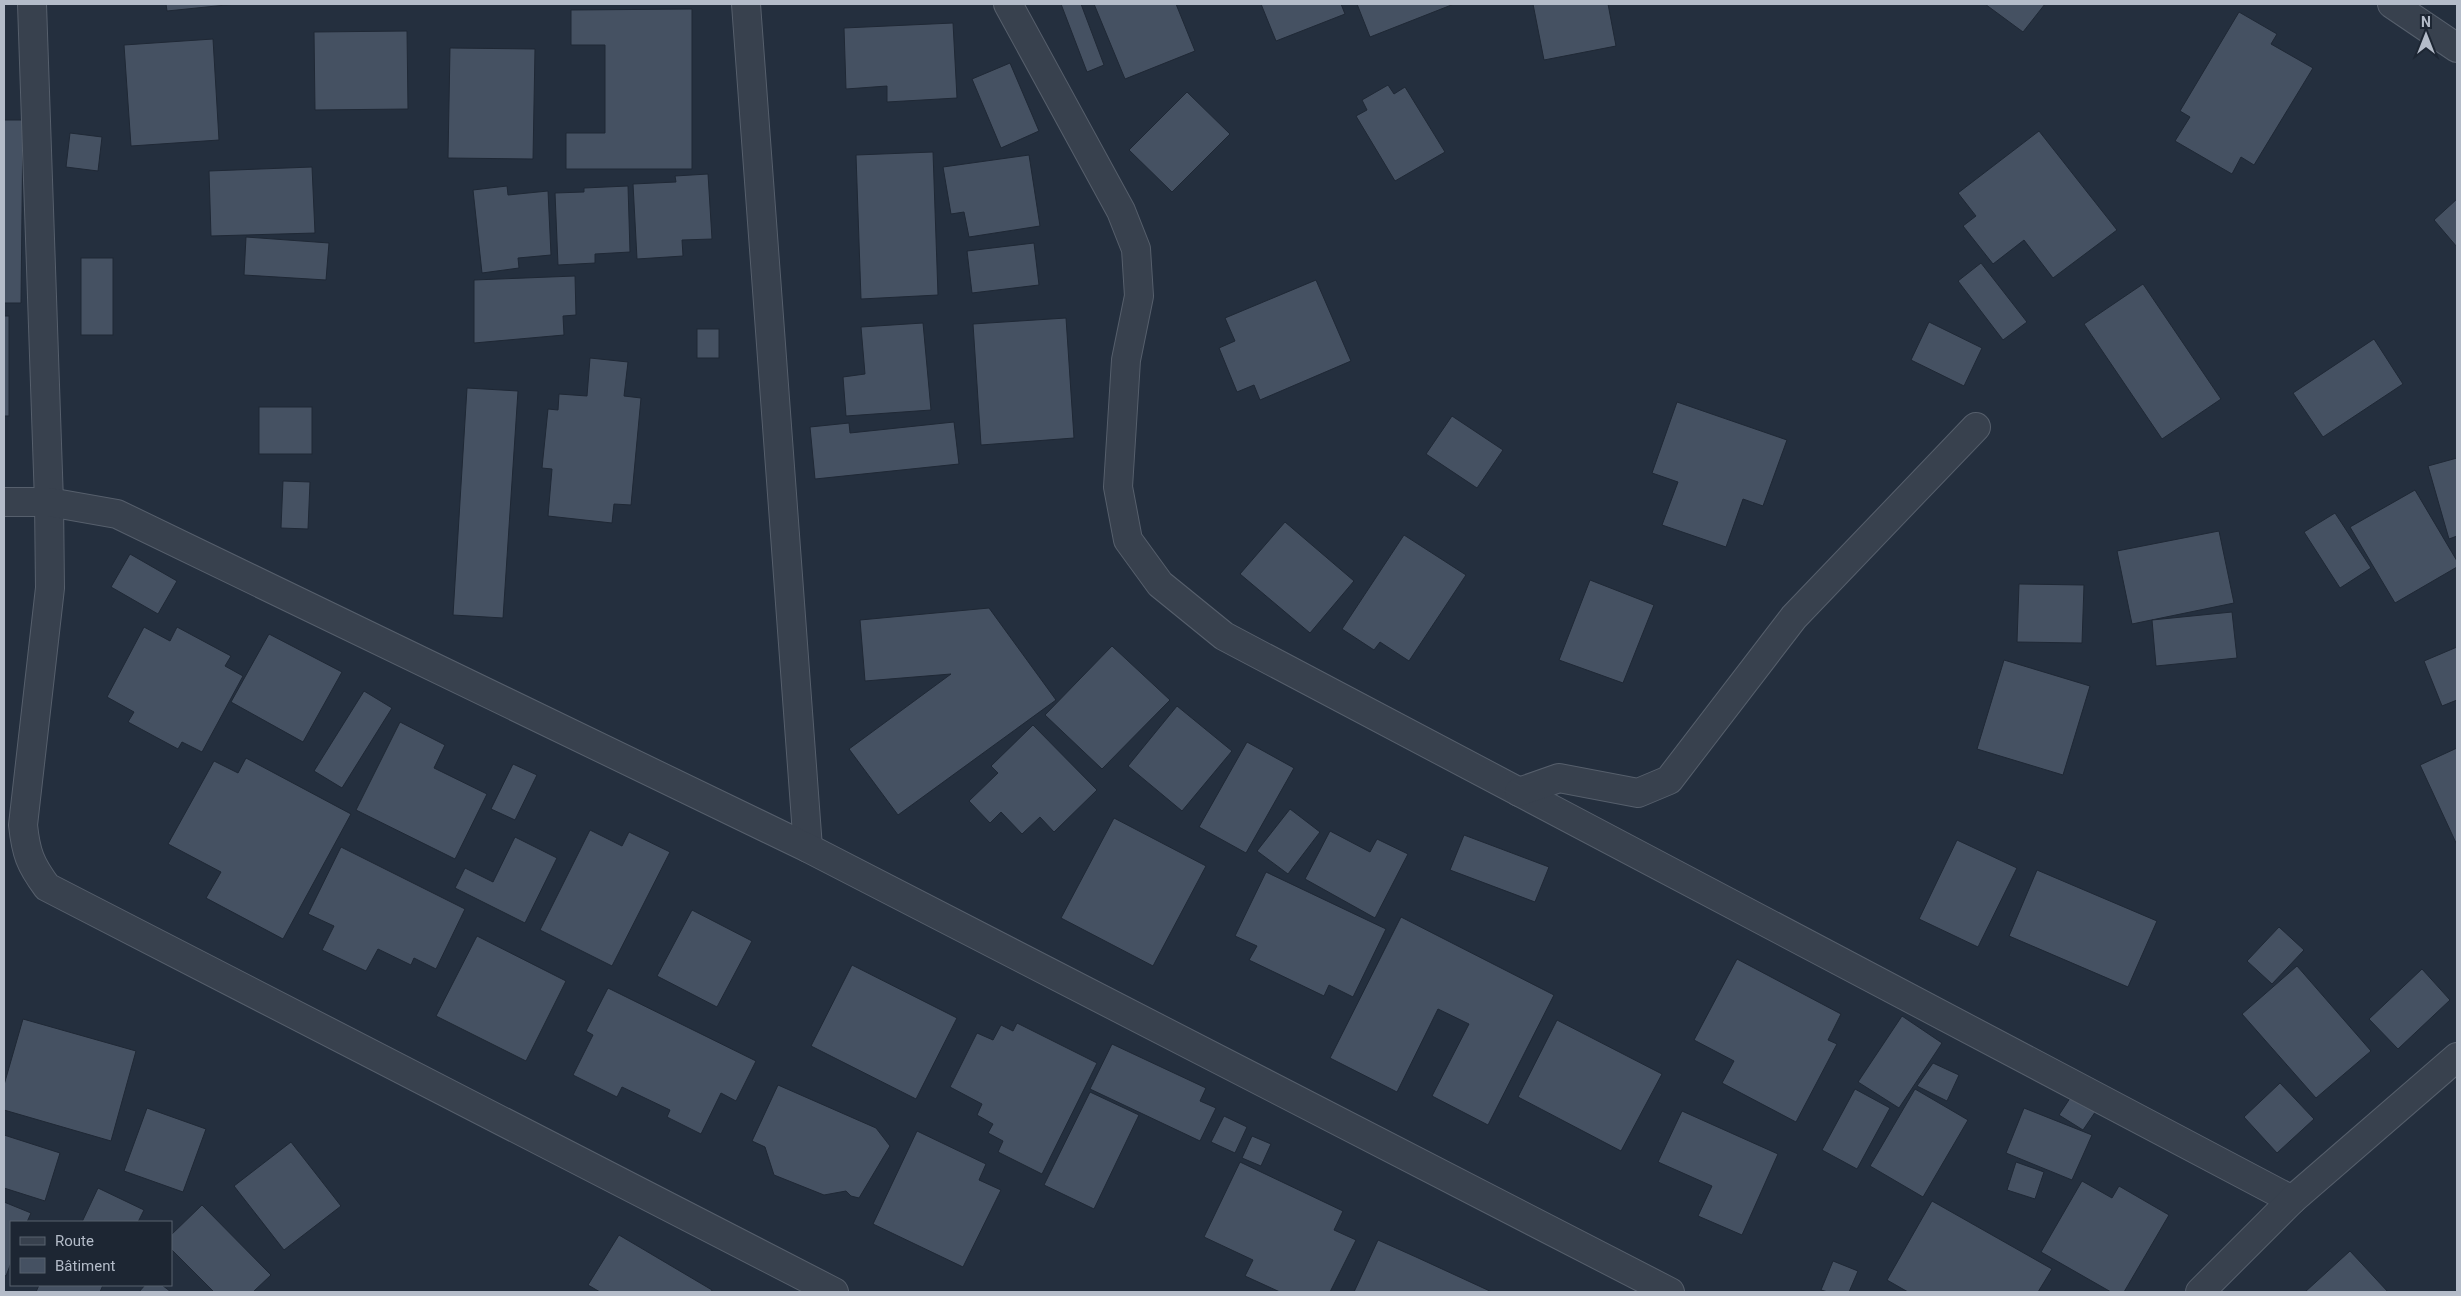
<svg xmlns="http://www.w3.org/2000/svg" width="2461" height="1296" font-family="Roboto,sans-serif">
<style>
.building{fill:#455162;stroke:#1f2835}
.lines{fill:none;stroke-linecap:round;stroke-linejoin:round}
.minor-casing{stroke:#565f6c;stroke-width:30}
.minor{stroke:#38414e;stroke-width:28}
</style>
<rect width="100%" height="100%" fill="#242f3e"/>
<!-- building -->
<g class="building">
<polygon points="166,4 236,4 167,11"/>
<polygon points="1061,4 1081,4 1104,65 1087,72"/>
<polygon points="1094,4 1176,4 1195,51 1125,79"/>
<polygon points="1261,4 1341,4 1345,14 1276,41"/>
<polygon points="1357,4 1454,4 1370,37"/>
<polygon points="1533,4 1608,4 1616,46 1544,60"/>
<polygon points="1985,4 2045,4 2023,32"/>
<polygon points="692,9 692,169 566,169 566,133 605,133 605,45 571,45 571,10"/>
<polygon points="2239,12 2277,34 2271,44 2313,68 2254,165 2241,157 2232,174 2175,141 2190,117 2180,111"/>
<polygon points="953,23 957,98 887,102 887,86 846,89 844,28"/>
<polygon points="407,31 408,109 315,110 314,32"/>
<polygon points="213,39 219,140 131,146 124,45"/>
<polygon points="450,48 535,49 533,159 448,158"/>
<polygon points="1010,63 1039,131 1001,148 972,79"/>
<polygon points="1388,85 1394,94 1405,87 1445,152 1395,181 1356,116 1367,110 1362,100"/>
<polygon points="1187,92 1230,134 1172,192 1129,150"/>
<polygon points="4,120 23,120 21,303 4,303"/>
<polygon points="2039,131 2117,230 2053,278 2024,240 1993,264 1963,226 1976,216 1958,193"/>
<polygon points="70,133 102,137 98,171 66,167"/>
<polygon points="933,152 938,295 861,299 856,155"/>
<polygon points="1029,155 1040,226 969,237 964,212 951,214 943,167"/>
<polygon points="312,167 315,233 211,236 209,171"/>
<polygon points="708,174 712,239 682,240 683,256 637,259 633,184 676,182 675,176"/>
<polygon points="507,186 508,195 548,191 551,255 518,258 519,268 482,273 473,190"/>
<polygon points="628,186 630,252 595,254 595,263 558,265 555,193 584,192 584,188"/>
<polygon points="2457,199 2457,247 2434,220"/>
<polygon points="246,237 329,243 326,280 244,275"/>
<polygon points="1034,243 1039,285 972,293 967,251"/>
<rect x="81" y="258" width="32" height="77"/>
<polygon points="1981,263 2027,322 2003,340 1958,281"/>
<polygon points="575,276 576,315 563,316 564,335 474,343 474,280"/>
<polygon points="1316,280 1351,361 1260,400 1254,385 1237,392 1219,348 1235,341 1225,318"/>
<polygon points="2143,284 2221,399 2162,439 2084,324"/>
<rect x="4" y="316" width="5" height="100"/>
<polygon points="1066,318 1074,438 981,445 973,324"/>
<polygon points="1929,322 1982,348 1964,386 1911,360"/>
<polygon points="923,323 931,410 846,416 843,377 865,374 861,327"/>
<rect x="697" y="329" width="22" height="29"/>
<polygon points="2374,339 2403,384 2323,437 2293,393"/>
<polygon points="590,358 628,362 624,396 641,398 631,505 614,504 612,523 548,516 552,469 542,468 548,409 558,410 559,394 587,396"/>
<polygon points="467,388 518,391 503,618 453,615"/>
<polygon points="1677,402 1787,440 1763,506 1743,499 1726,547 1662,525 1678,482 1652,473"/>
<rect x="259" y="407" width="53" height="47"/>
<polygon points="1452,416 1503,450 1477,488 1426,454"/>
<polygon points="954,422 959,464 815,479 810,427 849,423 850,433"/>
<polygon points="2457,458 2457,536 2449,539 2428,466"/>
<polygon points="283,481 310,482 308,529 281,528"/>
<polygon points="2415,490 2457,561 2457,567 2395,603 2350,527"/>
<polygon points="2335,513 2371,568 2340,588 2304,532"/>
<polygon points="1285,522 1354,581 1310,633 1240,574"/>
<polygon points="2219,531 2234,603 2132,624 2117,551"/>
<polygon points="1404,535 1466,575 1409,661 1380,642 1374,650 1342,629"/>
<polygon points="130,554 177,581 158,614 111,587"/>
<polygon points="1590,580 1654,605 1623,683 1559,660"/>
<polygon points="2019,584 2084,585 2082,643 2017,642"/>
<polygon points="989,608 1056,700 898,815 849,749 951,674 865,681 860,620"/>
<polygon points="2232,612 2237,658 2156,666 2152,620"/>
<polygon points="144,627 170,641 177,627 231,656 225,666 243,676 202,752 182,742 178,749 128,722 134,712 107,697"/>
<polygon points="269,634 342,672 303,742 231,702"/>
<polygon points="1112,646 1170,700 1102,769 1045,715"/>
<polygon points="2457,647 2457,700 2442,706 2424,661"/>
<polygon points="2004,660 2090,686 2063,775 1977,749"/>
<polygon points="364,691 392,708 342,788 314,771"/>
<polygon points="1177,706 1232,751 1182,811 1128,766"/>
<polygon points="400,722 445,745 434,768 487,794 455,859 356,810"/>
<polygon points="1033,725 1097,790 1054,832 1040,817 1022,834 1001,812 990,823 969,801 998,773 991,766"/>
<polygon points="1247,742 1294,768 1246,853 1199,827"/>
<polygon points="2457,748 2457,845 2420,765"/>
<polygon points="246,758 351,814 283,939 206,898 221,872 168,844 214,761 238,773"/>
<polygon points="513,764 537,775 515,820 491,809"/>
<polygon points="1290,809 1320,832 1288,874 1257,851"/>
<polygon points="1114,818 1206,866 1153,966 1061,918"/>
<polygon points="590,830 622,846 629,832 670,852 612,966 540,930"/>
<polygon points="1330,831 1370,852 1377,839 1408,854 1375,918 1305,879"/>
<polygon points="1464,835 1549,867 1535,902 1450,870"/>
<polygon points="515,837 557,858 525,923 455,888 465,868 493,882"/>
<polygon points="1957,840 2017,868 1978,947 1919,919"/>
<polygon points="341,847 465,909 436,969 414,958 411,965 378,949 366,971 322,950 334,926 308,914"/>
<polygon points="2037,870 2157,921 2128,987 2009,936"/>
<polygon points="1266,872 1386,929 1353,997 1329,985 1324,996 1249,960 1257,946 1235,936"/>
<polygon points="692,910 752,941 717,1007 657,976"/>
<polygon points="1401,917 1554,995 1488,1125 1432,1096 1469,1024 1438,1009 1397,1092 1330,1058"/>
<polygon points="2279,927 2304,950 2272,984 2247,961"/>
<polygon points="477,936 566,981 526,1061 436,1016"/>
<polygon points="1737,959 1841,1014 1828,1040 1837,1044 1796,1122 1722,1083 1734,1061 1694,1040"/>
<polygon points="852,965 957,1018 916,1099 811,1046"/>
<polygon points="2297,966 2371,1051 2316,1098 2242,1014"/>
<polygon points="2422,969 2450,1000 2398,1049 2369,1019"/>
<polygon points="608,988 756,1061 736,1101 721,1093 701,1134 667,1117 670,1110 622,1087 617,1097 573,1075 593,1035 586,1031"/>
<polygon points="1902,1016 1942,1043 1899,1108 1858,1082"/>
<polygon points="23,1019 136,1051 111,1141 4,1110 4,1085"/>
<polygon points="1557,1020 1662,1074 1621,1151 1518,1097"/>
<polygon points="1017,1023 1097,1063 1042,1174 998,1152 1003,1141 988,1133 993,1124 977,1115 982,1104 950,1087 977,1033 993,1040 1001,1025 1013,1031"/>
<polygon points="1112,1044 1206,1088 1200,1101 1216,1108 1200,1141 1090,1089"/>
<polygon points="1933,1063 1959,1075 1947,1101 1917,1086"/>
<polygon points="2280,1083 2314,1119 2277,1153 2244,1117"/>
<polygon points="778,1085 876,1128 890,1146 859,1198 851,1196 846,1191 824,1195 774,1175 765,1147 752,1141"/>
<polygon points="1855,1089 1890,1108 1857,1169 1822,1150"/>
<polygon points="1915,1089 1968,1120 1923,1197 1870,1166"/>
<polygon points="2076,1089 2100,1105 2083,1130 2059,1115"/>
<polygon points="1090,1092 1139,1115 1094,1209 1044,1185"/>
<polygon points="147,1108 206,1129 183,1192 124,1171"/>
<polygon points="2024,1108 2092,1135 2072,1180 2006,1153"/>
<polygon points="1682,1111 1778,1154 1742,1235 1698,1216 1712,1186 1658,1162"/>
<polygon points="1224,1116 1247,1127 1235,1153 1211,1142"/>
<polygon points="917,1131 986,1164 979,1180 1001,1190 963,1267 873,1224"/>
<polygon points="4,1135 60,1153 45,1201 4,1188"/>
<polygon points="1252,1136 1271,1144 1261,1166 1242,1158"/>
<polygon points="291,1142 341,1206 284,1250 234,1186"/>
<polygon points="1240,1162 1343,1211 1334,1230 1356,1240 1330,1292 1280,1292 1245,1276 1253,1260 1204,1237"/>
<polygon points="2016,1162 2044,1172 2035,1199 2007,1190"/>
<polygon points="2082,1181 2112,1198 2119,1186 2169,1215 2124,1292 2111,1292 2041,1252"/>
<polygon points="98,1188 144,1210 138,1222 82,1222"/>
<polygon points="1932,1201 2052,1269 2038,1292 1908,1292 1887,1280"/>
<polygon points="4,1202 31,1213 27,1222 11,1222 11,1263 6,1276 4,1275"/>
<polygon points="202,1205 271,1275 253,1292 214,1292 171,1249 171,1235"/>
<polygon points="619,1235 712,1290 711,1292 600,1292 588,1285"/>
<polygon points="1378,1240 1416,1257 1492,1292 1354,1292"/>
<polygon points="2350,1251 2388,1292 2305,1292"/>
<polygon points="1833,1261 1858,1271 1849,1292 1828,1292 1821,1290"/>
<polygon points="39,1285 103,1285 100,1292 36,1292"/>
<polygon points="145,1285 162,1285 171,1292 139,1292"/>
</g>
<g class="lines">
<!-- minor casing -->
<g class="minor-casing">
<g id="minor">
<path d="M32 4 49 502 50 588 23 825C26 853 30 864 47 887L834 1292"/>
<polyline points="746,4 808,848"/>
<polyline points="1008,4 1121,211 1136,249 1139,296 1126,360 1118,487 1128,540 1160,584 1224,636 2292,1200"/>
<polyline points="2392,4 2457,48"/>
<polyline points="4,502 49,502 117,514 808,848 1670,1292"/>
<polyline points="1519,792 1559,778 1638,793 1669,780 1794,617 1976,427"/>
<polyline points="2200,1292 2292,1200 2457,1057"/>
</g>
</g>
<!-- minor -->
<use href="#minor" class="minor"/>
</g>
<!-- border -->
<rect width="2461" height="1296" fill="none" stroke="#b4bcc9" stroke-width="10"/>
<!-- legend -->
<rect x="10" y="1221" width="162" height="65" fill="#1d2633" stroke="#59626f"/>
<rect x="20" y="1237" width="25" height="8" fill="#38414e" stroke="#59626f"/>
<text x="55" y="1246" font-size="15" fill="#b4bcc9">Route</text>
<rect x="20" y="1258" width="25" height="15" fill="#455162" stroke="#59626f"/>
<text x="55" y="1271" font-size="15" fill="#b4bcc9">Bâtiment</text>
<!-- north arrow -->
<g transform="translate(2426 35)" stroke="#1d2633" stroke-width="4" paint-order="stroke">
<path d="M0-4L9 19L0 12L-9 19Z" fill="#b4bcc9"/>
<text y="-8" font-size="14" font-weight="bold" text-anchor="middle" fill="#b4bcc9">N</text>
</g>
</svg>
